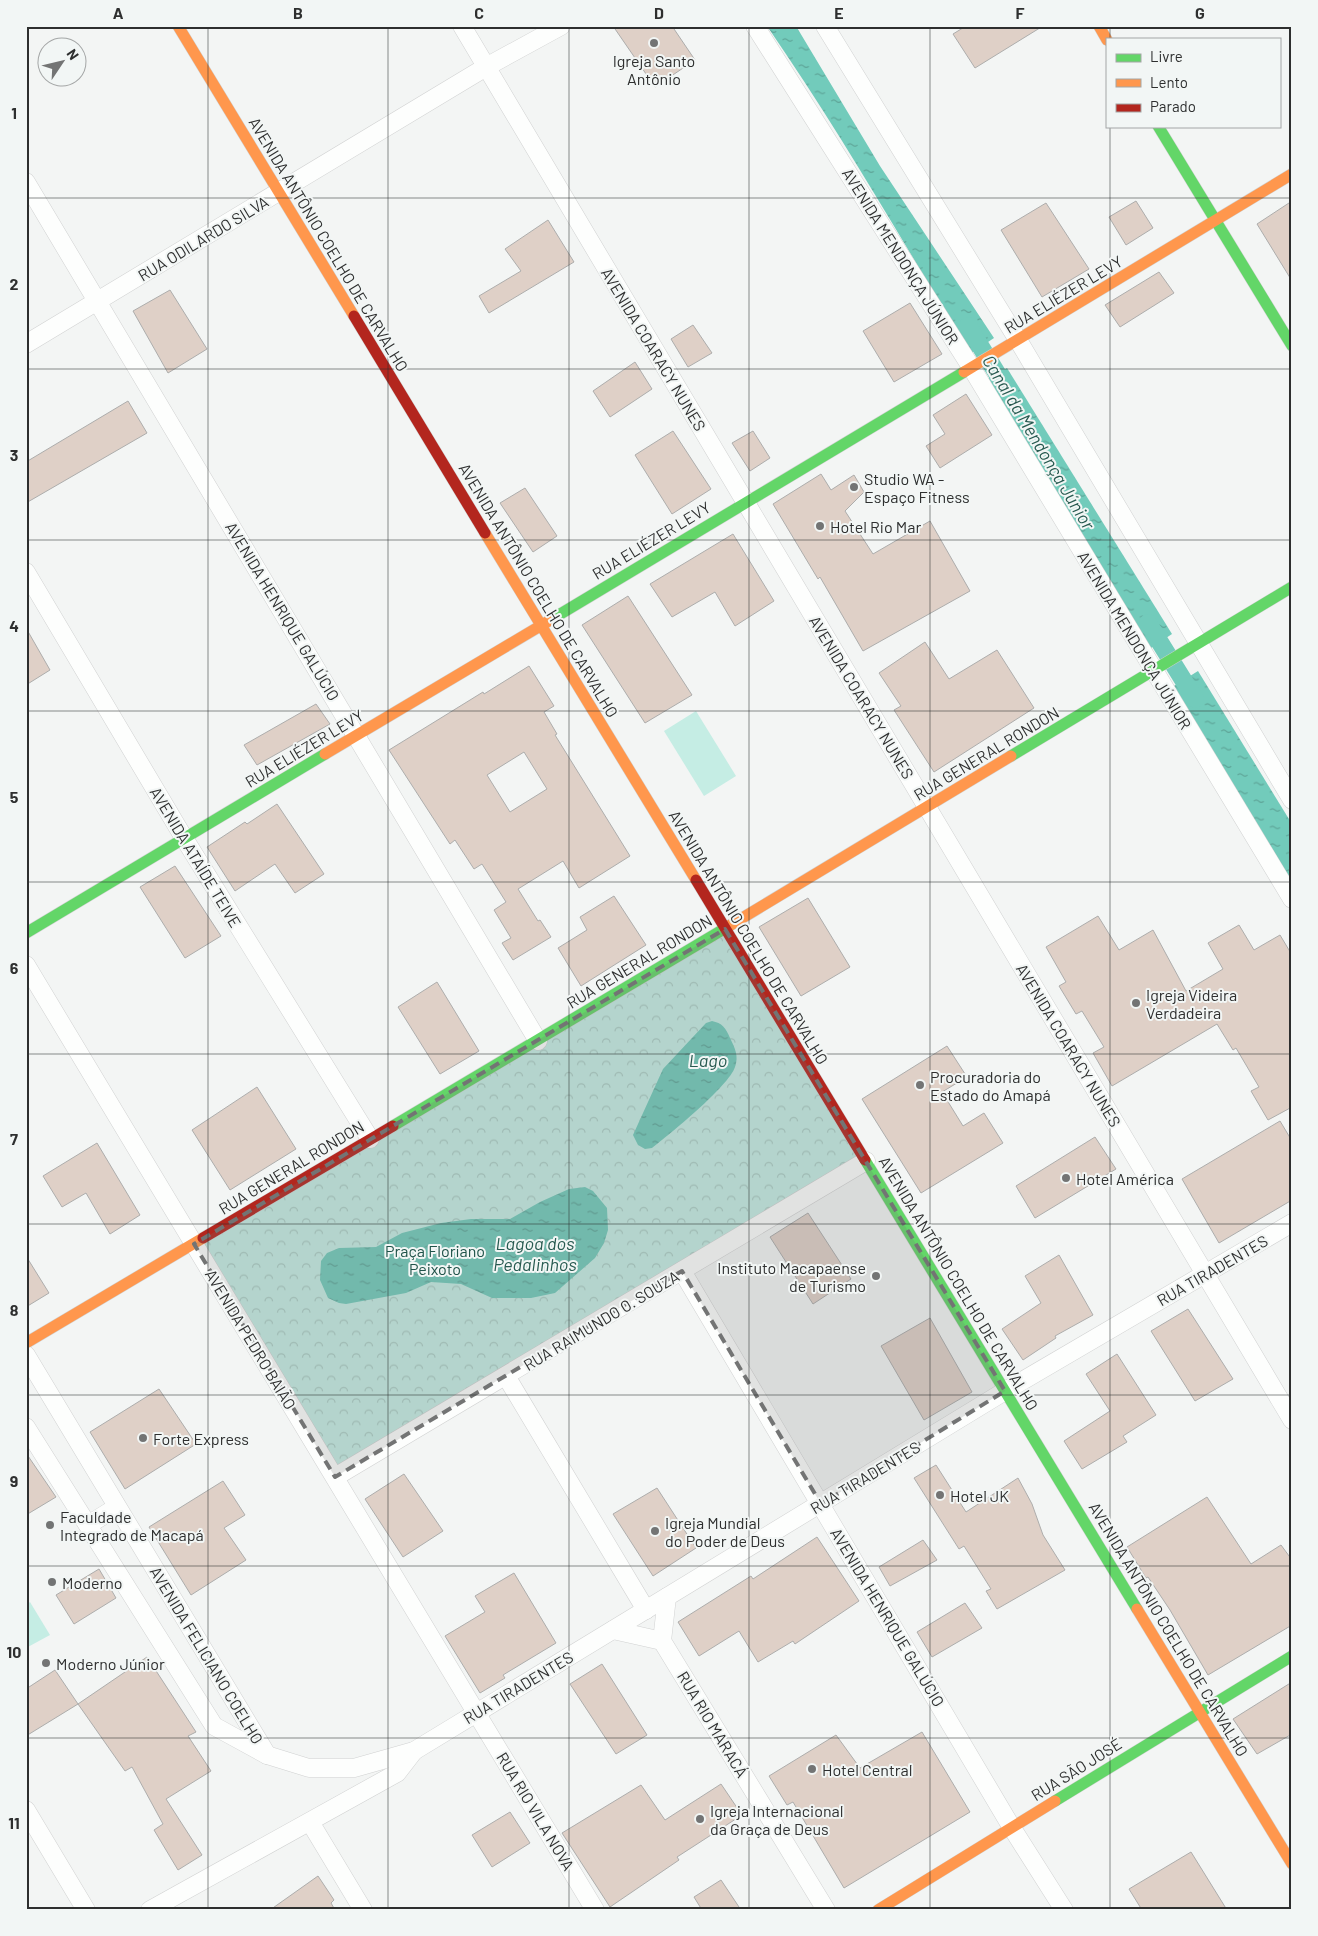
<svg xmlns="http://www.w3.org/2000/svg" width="1318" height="1936" font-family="Barlow,sans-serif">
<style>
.forest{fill:url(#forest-crowns)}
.pitch{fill:#c5ede4}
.water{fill:url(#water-ripples)}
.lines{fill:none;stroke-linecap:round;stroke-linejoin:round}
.canal{stroke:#72cbbb;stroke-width:18}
.building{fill:#dfd0c7;stroke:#adadac;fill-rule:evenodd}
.street-casing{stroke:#d1d2d2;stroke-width:19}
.fast-casing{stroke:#d1d2d2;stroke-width:12}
.slow-casing{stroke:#d1d2d2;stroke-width:12}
.jam-casing{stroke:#d1d2d2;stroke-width:12}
.street{stroke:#fdfefd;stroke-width:18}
.fast{stroke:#63d668;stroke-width:11}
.slow{stroke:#ff974d;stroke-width:11}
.jam{stroke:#b3261e;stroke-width:11}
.marked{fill:#737474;fill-opacity:0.2;stroke:#737474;stroke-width:4;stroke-dasharray:10 6;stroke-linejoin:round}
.grid{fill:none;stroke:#2e2f2f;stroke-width:1;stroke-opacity:0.55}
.poi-dot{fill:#737474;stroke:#f2f6f5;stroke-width:2}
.labels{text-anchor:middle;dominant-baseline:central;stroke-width:4;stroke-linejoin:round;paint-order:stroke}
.poi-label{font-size:16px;fill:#2e2f2f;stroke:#f2f6f5;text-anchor:start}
.street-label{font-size:16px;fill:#2e2f2f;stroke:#f2f6f5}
.park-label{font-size:16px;fill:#20544a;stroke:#f2f6f5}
.water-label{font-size:18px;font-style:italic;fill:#275a50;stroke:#f2f6f5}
.neatline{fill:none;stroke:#2e2f2f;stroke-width:2}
.grid-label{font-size:16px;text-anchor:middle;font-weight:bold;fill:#2e2f2f}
</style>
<defs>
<pattern id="forest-crowns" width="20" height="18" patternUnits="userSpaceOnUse" patternTransform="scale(1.25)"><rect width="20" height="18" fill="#c5ede4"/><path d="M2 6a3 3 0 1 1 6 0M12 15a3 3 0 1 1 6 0" fill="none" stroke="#aaccc4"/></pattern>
<pattern id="water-ripples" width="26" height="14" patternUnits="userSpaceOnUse" patternTransform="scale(1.25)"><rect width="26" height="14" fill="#72cbbb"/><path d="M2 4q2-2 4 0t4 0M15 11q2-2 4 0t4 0" fill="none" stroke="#5ea598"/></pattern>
</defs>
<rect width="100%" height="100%" fill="#f3f5f4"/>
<!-- forest -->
<polygon class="forest" points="725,929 866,1161 335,1477 194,1244"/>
<!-- pitch -->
<g class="pitch">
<polygon points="696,711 736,776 704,796 664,731"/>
<polygon points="30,1602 50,1635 26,1648 26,1605"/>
</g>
<!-- water -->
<g class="water">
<path d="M767 26H796L880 166 994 338 970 354C904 243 840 132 767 26Z"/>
<polygon points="1007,368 1172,634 1148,650 984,381"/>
<polygon points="1198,671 1292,824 1292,882 1169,689"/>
<path d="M712 1021C722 1023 726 1028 730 1038 735 1048 739 1056 735 1067 729 1086 669 1135 652 1148L645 1149 638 1145 633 1135 663 1069 706 1023Z"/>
<polygon points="585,1187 593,1191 607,1208 608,1230 604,1243 595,1258 555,1293 531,1298 492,1298 461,1284 431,1282 406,1293 346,1304 339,1303 328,1298 320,1280 321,1261 327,1253 339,1248 376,1247 402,1233 441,1223 471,1219 510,1219 540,1202 569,1189"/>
</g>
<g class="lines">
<!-- canal -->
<g class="canal">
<polyline points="968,326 1009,393"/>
<polyline points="1148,623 1195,699"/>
</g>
</g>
<!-- building -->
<g class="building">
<polygon points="613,26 672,26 695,60 655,87"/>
<polygon points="966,26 1043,26 975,68 953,34"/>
<polygon points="1136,201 1153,228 1126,245 1109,217"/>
<polygon points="1292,201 1292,281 1257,224"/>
<polygon points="1046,203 1089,269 1042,297 1001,230"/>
<polygon points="548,220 574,262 489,313 479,296 521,271 505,249"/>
<polygon points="1159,272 1174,293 1120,327 1105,305"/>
<polygon points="170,290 207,349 168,373 133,311"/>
<polygon points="910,303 942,354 894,382 863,331"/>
<polygon points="693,325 712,353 688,367 671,339"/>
<polygon points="635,362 652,389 610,417 593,391"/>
<polygon points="966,394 992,435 940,468 926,446 945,434 933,415"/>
<polygon points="128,401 147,433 26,503 26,462"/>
<polygon points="673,431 711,489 672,514 635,455"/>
<polygon points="753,431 770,458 750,471 732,443"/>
<polygon points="821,474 831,490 854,475 864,492 845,511 873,554 930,521 970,591 863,651 820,577 818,579 773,504"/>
<polygon points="525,488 557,536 533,552 500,503"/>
<polygon points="733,534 774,601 735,626 715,592 672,617 650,584"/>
<polygon points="628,596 692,695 645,723 582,625"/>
<polygon points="26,628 50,670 26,685"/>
<polygon points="925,642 949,679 997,650 1034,708 934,772 894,710 901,706 879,673"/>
<path d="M529 666 554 706 544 712 557 734 555 735 630 856 579 888 563 861 518 889 538 921 540 920 551 937 513 960 502 943 511 938 494 910 506 902 482 864 474 869 455 840 450 844 389 750 483 692 484 694ZM524 752 547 789 510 812 487 775Z"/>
<polygon points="316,704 330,724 257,765 244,745"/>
<polygon points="277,804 324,874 295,893 275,864 235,891 207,847 245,822 247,824"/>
<polygon points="175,866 221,936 185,958 140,887"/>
<polygon points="614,896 646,945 581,986 558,948 587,930 580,917"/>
<polygon points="808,898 850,967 801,996 759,927"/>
<polygon points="1098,916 1119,950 1153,930 1186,991 1223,969 1208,943 1239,925 1254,950 1280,935 1292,955 1292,1107 1268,1120 1251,1091 1259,1087 1236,1048 1233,1050 1217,1024 1112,1086 1093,1053 1104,1047 1082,1011 1076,1014 1059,986 1066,982 1046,947"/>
<polygon points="437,982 479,1051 440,1074 398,1007"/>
<polygon points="947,1046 967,1077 942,1092 963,1126 984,1113 1003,1143 921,1193 862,1099"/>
<polygon points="257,1087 296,1149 230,1190 192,1130"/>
<polygon points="1280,1121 1292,1141 1292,1200 1219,1243 1182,1179"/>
<polygon points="1095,1137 1116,1169 1035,1218 1016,1186"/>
<polygon points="97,1143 140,1215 110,1234 86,1193 62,1207 43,1176"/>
<polygon points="808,1213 851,1279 813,1304 770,1237"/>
<polygon points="1059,1255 1093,1315 1055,1336 1056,1338 1023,1360 1002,1329 1041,1303 1025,1276"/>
<polygon points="26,1256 49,1293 26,1307"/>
<polygon points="1188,1309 1233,1379 1195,1401 1151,1331"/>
<polygon points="930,1318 972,1392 924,1420 881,1346"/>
<polygon points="1117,1354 1156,1415 1123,1436 1127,1442 1082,1469 1064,1441 1110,1411 1086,1374"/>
<polygon points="159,1389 196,1444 125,1489 90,1432"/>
<polygon points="26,1453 56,1497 26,1515"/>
<polygon points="936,1465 966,1512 1018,1478 1032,1504 1043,1535 1065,1570 997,1609 986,1591 991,1589 964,1546 959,1549 914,1478"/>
<polygon points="404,1474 443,1531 403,1557 365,1499"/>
<polygon points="223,1481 245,1515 224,1528 246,1560 191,1595 149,1527"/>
<polygon points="657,1488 696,1548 653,1576 613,1514"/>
<polygon points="1207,1497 1251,1564 1281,1545 1292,1560 1292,1625 1208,1675 1170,1610 1148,1577 1146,1578 1127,1547"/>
<polygon points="817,1537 859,1601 795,1644 793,1641 758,1662 739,1631 699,1656 678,1622 751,1576 753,1579"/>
<polygon points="923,1540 937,1560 890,1586 879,1567"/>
<polygon points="99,1569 116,1598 74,1624 56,1595"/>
<polygon points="514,1573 556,1643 503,1675 505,1678 480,1693 445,1636 485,1612 475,1596"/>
<polygon points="965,1603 982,1628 932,1657 917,1632"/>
<polygon points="147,1657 196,1732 188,1736 211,1771 166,1799 202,1855 178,1870 154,1830 163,1824 132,1767 125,1771 78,1704"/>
<polygon points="602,1664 647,1735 616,1754 570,1684"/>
<polygon points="55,1670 78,1704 26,1736 26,1689"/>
<polygon points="1292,1682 1292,1734 1257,1754 1233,1719"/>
<polygon points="922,1732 970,1812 844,1888 793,1802 787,1805 769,1776 836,1735 860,1768"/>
<polygon points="721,1784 742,1815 677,1857 679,1860 610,1907 562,1833 641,1785 665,1820"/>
<polygon points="510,1812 530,1843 492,1867 472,1835"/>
<polygon points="1191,1852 1227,1910 1142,1910 1129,1889"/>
<polygon points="318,1876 334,1900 331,1903 335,1910 270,1910"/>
<polygon points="721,1880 741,1910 702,1910 694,1897"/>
</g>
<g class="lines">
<!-- street casing -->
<g class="street-casing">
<g id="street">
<polyline points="462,26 1292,1420"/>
<polyline points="755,26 971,367 1292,899"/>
<polyline points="825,26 1018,340 1292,800"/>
<polyline points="26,182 538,1041"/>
<polyline points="26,344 486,67 561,26"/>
<polyline points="26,572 184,838 370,1139"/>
<polyline points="26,965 595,1910"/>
<polyline points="682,1271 1012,1828 1064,1910"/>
<polyline points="26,1355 267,1755"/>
<polyline points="506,1376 646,1610"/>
<polyline points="26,1427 214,1726 267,1755 309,1768 354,1768 414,1751 1005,1391 1292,1223"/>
<polyline points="335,1477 866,1161"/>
<polyline points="88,1525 117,1507"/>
<polyline points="667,1597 662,1641 826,1910"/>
<polyline points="613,1630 662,1641"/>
<polyline points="26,1810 86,1910"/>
<polyline points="310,1822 363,1910"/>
<polyline points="150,1910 397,1773 414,1751"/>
</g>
</g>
<!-- fast casing -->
<g class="fast-casing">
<g id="fast">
<polyline points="1158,126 1292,346"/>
<polyline points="552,619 964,372"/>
<polyline points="1011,756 1292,587"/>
<polyline points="26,933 325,754"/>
<polyline points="393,1126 729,926"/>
<polyline points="865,1160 1137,1609"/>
<polyline points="1055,1801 1292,1656"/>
</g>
</g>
<!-- slow casing -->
<g class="slow-casing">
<g id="slow">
<polyline points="178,26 354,316"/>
<polyline points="1099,26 1107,40"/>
<polyline points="964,372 1292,174"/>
<polyline points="485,533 696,880"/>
<polyline points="325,754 552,619"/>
<polyline points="729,926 1011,756"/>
<polyline points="26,1343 203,1238"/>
<polyline points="1137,1609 1292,1864"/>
<polyline points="878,1910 1055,1801"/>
</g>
</g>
<!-- jam casing -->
<g class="jam-casing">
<g id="jam">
<polyline points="354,316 485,533"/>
<polyline points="696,880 865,1160"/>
<polyline points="203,1238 393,1126"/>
</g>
</g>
<!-- street -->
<use href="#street" class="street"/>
<!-- fast -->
<use href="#fast" class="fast"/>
<!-- slow -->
<use href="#slow" class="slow"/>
<!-- jam -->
<use href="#jam" class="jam"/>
</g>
<!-- marked area -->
<path class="marked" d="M725 929 1005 1391 821 1504 682 1271 335 1477 194 1244Z"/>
<!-- grid -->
<path class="grid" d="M208 26V1910M388 26V1910M569 26V1910M749 26V1910M930 26V1910M1110 26V39M1110 126V1910M26 198H1292M26 369H1292M26 540H1292M26 711H1292M26 882H1292M26 1054H1292M26 1224H1292M26 1395H1292M26 1566H1292M26 1738H1292"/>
<!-- markers -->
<g class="poi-dot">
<circle cx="654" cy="43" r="5"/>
<circle cx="854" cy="487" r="5"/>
<circle cx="820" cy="526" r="5"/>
<circle cx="1136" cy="1003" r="5"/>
<circle cx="920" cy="1085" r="5"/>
<circle cx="1066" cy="1178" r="5"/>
<circle cx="876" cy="1276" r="5"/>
<circle cx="143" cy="1438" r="5"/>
<circle cx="940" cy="1495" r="5"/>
<circle cx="50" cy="1525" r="5"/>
<circle cx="655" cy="1531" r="5"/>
<circle cx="52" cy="1582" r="5"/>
<circle cx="46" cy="1663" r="5"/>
<circle cx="812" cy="1769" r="5"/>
<circle cx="700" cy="1819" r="5"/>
</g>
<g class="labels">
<!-- poi labels -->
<g class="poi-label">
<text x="654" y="60" text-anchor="middle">Igreja Santo<tspan x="654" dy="18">Antônio</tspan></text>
<text x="864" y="478">Studio WA -<tspan x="864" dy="18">Espaço Fitness</tspan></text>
<text x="830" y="526">Hotel Rio Mar</text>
<text x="1146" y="994">Igreja Videira<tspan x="1146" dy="18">Verdadeira</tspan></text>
<text x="930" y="1076">Procuradoria do<tspan x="930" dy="18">Estado do Amapá</tspan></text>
<text x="1076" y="1178">Hotel América</text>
<text x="866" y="1267" text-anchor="end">Instituto Macapaense<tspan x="866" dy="18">de Turismo</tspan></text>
<text x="153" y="1438">Forte Express</text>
<text x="950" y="1495">Hotel JK</text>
<text x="60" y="1516">Faculdade<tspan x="60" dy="18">Integrado de Macapá</tspan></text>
<text x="665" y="1522">Igreja Mundial<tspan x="665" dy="18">do Poder de Deus</tspan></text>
<text x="62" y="1582">Moderno</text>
<text x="56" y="1663">Moderno Júnior</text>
<text x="822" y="1769">Hotel Central</text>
<text x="710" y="1810">Igreja Internacional<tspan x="710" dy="18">da Graça de Deus</tspan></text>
</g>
<!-- street labels -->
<g class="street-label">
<text transform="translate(203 238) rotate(-31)">RUA ODILARDO SILVA</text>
<text transform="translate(329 244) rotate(59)">AVENIDA ANTÔNIO COELHO DE CARVALHO</text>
<text transform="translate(901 256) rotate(58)">AVENIDA MENDONÇA JÚNIOR</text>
<text transform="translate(1063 294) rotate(-31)">RUA ELIÉZER LEVY</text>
<text transform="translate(654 349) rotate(59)">AVENIDA COARACY NUNES</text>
<text transform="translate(651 540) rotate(-31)">RUA ELIÉZER LEVY</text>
<text transform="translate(539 590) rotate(59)">AVENIDA ANTÔNIO COELHO DE CARVALHO</text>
<text transform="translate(283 611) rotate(59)">AVENIDA HENRIQUE GALÚCIO</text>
<text transform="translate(1135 640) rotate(59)">AVENIDA MENDONÇA JÚNIOR</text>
<text transform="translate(862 697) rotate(59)">AVENIDA COARACY NUNES</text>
<text transform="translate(304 748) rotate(-31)">RUA ELIÉZER LEVY</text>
<text transform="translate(986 753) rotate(-31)">RUA GENERAL RONDON</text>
<text transform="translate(196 857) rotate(59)">AVENIDA ATAÍDE TEIVE</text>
<text transform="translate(749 937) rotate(59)">AVENIDA ANTÔNIO COELHO DE CARVALHO</text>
<text transform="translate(639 961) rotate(-31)">RUA GENERAL RONDON</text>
<text transform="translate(1069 1045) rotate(59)">AVENIDA COARACY NUNES</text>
<text transform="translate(291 1167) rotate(-31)">RUA GENERAL RONDON</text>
<text transform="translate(1212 1270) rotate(-30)">RUA TIRADENTES</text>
<text transform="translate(959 1283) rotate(59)">AVENIDA ANTÔNIO COELHO DE CARVALHO</text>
<text transform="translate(601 1320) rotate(-31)">RUA RAIMUNDO O. SOUZA</text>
<text transform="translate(251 1339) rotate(59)">AVENIDA PEDRO BAIÃO</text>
<text transform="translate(865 1477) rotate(-31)">RUA TIRADENTES</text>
<text transform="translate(888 1617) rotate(59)">AVENIDA HENRIQUE GALÚCIO</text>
<text transform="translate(1169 1629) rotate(59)">AVENIDA ANTÔNIO COELHO DE CARVALHO</text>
<text transform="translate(207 1655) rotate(59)">AVENIDA FELICIANO COELHO</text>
<text transform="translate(518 1687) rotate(-31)">RUA TIRADENTES</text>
<text transform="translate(713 1724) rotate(59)">RUA RIO MARACÁ</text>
<text transform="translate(1076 1769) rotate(-32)">RUA SÃO JOSÉ</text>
<text transform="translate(536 1811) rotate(59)">RUA RIO VILA NOVA</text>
</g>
<!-- park labels -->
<g class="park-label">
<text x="435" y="1250">Praça Floriano<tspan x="435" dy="18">Peixoto</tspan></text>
</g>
<!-- water labels -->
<g class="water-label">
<text transform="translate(1039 442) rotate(59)">Canal da Mendonça Júnior</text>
<text x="708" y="1060">Lago</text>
<text x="535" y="1243">Lagoa dos<tspan x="535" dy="21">Pedalinhos</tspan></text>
</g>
</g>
<!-- border -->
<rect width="1318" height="1936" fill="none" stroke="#f2f6f5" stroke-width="55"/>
<!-- legend -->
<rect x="1106" y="38" width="175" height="90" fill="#f2f6f5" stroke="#a4a6a6"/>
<rect x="1116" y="54" width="25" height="8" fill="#63d668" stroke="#a4a6a6"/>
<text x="1150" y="62" font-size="15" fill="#2e2f2f">Livre</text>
<rect x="1116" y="79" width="25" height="8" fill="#ff974d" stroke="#a4a6a6"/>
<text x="1150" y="88" font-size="15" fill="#2e2f2f">Lento</text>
<rect x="1116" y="104" width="25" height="8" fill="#b3261e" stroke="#a4a6a6"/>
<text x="1150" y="112" font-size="15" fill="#2e2f2f">Parado</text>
<!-- north arrow -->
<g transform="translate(62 62) rotate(55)"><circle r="24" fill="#f2f6f5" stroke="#a4a6a6"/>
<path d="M0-4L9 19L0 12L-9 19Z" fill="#737474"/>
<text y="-8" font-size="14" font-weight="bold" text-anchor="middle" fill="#2e2f2f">N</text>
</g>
<rect x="28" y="28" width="1262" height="1880" class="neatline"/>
<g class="grid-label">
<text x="118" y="19">A</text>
<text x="298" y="19">B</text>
<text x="479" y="19">C</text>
<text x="659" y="19">D</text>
<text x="839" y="19">E</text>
<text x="1020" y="19">F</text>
<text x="1200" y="19">G</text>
<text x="14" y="119">1</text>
<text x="14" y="290">2</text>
<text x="14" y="461">3</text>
<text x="14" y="632">4</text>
<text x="14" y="803">5</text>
<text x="14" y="974">6</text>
<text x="14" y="1145">7</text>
<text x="14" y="1316">8</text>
<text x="14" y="1487">9</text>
<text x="14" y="1658">10</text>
<text x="14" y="1829">11</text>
</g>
</svg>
